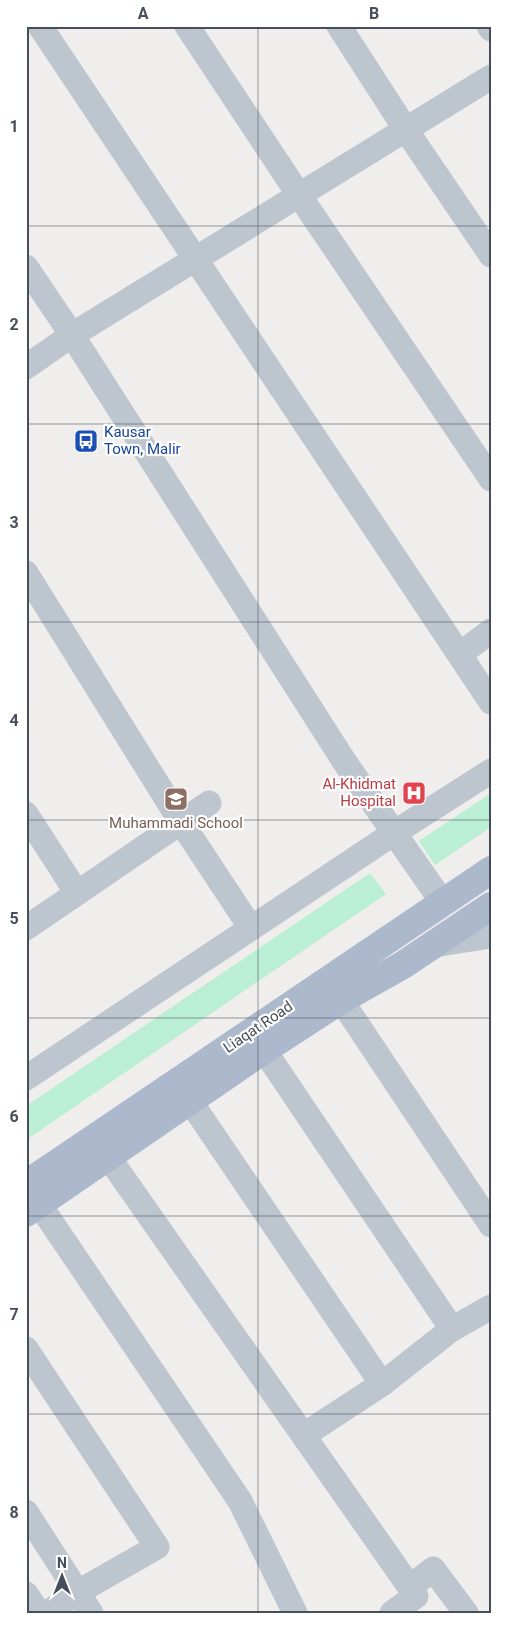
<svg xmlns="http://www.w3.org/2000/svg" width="517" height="1639" font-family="Roboto,sans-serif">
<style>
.green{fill:#baeed5}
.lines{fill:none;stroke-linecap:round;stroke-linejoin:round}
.minor{stroke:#bdc5cf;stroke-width:25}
.major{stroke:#acb8cc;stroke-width:28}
.grid{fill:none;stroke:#454e5a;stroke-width:1;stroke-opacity:0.55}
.labels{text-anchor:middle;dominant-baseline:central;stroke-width:4.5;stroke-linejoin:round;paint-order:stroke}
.transit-label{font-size:15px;fill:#164399;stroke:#fff;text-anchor:start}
.health-label{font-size:15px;fill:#be3a42;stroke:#fff;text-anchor:end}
.education-label{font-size:15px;fill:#785e54;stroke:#fff}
.street-label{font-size:15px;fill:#454e5a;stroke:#fff}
.neatline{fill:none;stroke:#454e5a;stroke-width:2}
.grid-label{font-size:16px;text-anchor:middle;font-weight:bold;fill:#454e5a}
</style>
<rect width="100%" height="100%" fill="#f0eded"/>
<!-- green -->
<g class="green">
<polygon points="491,793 491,827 435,865 419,841"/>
<polygon points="370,873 386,894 26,1140 26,1106"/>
</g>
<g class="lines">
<!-- minor -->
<g class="minor">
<polyline points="40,26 491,702"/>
<polyline points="187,26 299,195 491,479"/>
<polyline points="339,26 406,130 491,255"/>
<polyline points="489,26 491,29"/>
<polyline points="26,267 72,335 344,761 443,903"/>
<polyline points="26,367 72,335 491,77"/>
<polyline points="26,573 181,822 251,928"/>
<polyline points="460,654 491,631"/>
<polyline points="26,814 77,893"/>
<polyline points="26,928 209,803"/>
<polyline points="434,945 491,936"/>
<polyline points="341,1000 491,1225"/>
<polyline points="264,1050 452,1329"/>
<polyline points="26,1078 394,833 491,771"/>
<polyline points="190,1101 382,1384"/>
<polyline points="109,1158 416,1596 392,1613"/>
<polyline points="39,1204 240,1501 295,1613"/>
<polyline points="26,1349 157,1547 78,1592 47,1613"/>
<polyline points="304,1435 382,1384 452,1329 491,1307"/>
<polyline points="26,1512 91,1613"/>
<polyline points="410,1587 433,1569 466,1613"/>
<polyline points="26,1594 39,1613"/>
</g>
<!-- major -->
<g class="major">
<polyline points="26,1184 491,870"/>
<polyline points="26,1213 264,1050 341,1000 403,965 491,906"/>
</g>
</g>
<!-- grid -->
<path class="grid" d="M258 26V1613M26 226H491M26 424H491M26 622H491M26 820H491M26 1018H491M26 1216H491M26 1414H491"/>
<!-- icons -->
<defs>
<g id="bus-square" transform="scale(1.25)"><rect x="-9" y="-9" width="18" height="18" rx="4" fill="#1a4fb4" stroke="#fff"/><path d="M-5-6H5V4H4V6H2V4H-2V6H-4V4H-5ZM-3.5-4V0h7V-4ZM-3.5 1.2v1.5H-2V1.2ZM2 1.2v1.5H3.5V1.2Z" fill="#fff"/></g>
<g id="hospital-square" transform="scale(1.25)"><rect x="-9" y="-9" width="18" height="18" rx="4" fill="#e0444e" stroke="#fff"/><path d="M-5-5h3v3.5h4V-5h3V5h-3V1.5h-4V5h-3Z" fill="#fff"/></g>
<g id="school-square" transform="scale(1.25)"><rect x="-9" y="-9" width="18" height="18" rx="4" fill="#8d6e63" stroke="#fff"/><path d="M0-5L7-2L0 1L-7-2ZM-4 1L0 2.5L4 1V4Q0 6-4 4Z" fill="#fff"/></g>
</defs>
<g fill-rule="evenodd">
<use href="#bus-square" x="86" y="441"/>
<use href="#hospital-square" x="414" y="793"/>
<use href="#school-square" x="176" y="799"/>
</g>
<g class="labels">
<!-- transit labels -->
<g class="transit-label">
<text x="104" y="432">Kausar<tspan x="104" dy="17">Town, Malir</tspan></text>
</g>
<!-- health labels -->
<g class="health-label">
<text x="396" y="784">Al-Khidmat<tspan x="396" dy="17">Hospital</tspan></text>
</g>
<!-- education labels -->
<g class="education-label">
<text x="176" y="823">Muhammadi School</text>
</g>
<!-- street labels -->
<g class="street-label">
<text transform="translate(258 1027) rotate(-34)">Liaqat Road</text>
</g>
</g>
<!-- border -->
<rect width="517" height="1639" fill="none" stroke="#ffffff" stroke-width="55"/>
<!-- north arrow -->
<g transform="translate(62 1576)" stroke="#ffffff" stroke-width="4" paint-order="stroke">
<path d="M0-4L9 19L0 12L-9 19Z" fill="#454e5a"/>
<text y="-8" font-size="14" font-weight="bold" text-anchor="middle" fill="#454e5a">N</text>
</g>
<rect x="28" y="28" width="462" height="1584" class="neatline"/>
<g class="grid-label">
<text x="143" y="19">A</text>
<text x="374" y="19">B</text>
<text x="14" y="132">1</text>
<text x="14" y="330">2</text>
<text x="14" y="528">3</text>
<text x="14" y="726">4</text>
<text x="14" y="924">5</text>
<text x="14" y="1122">6</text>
<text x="14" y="1320">7</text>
<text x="14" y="1518">8</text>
</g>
</svg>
